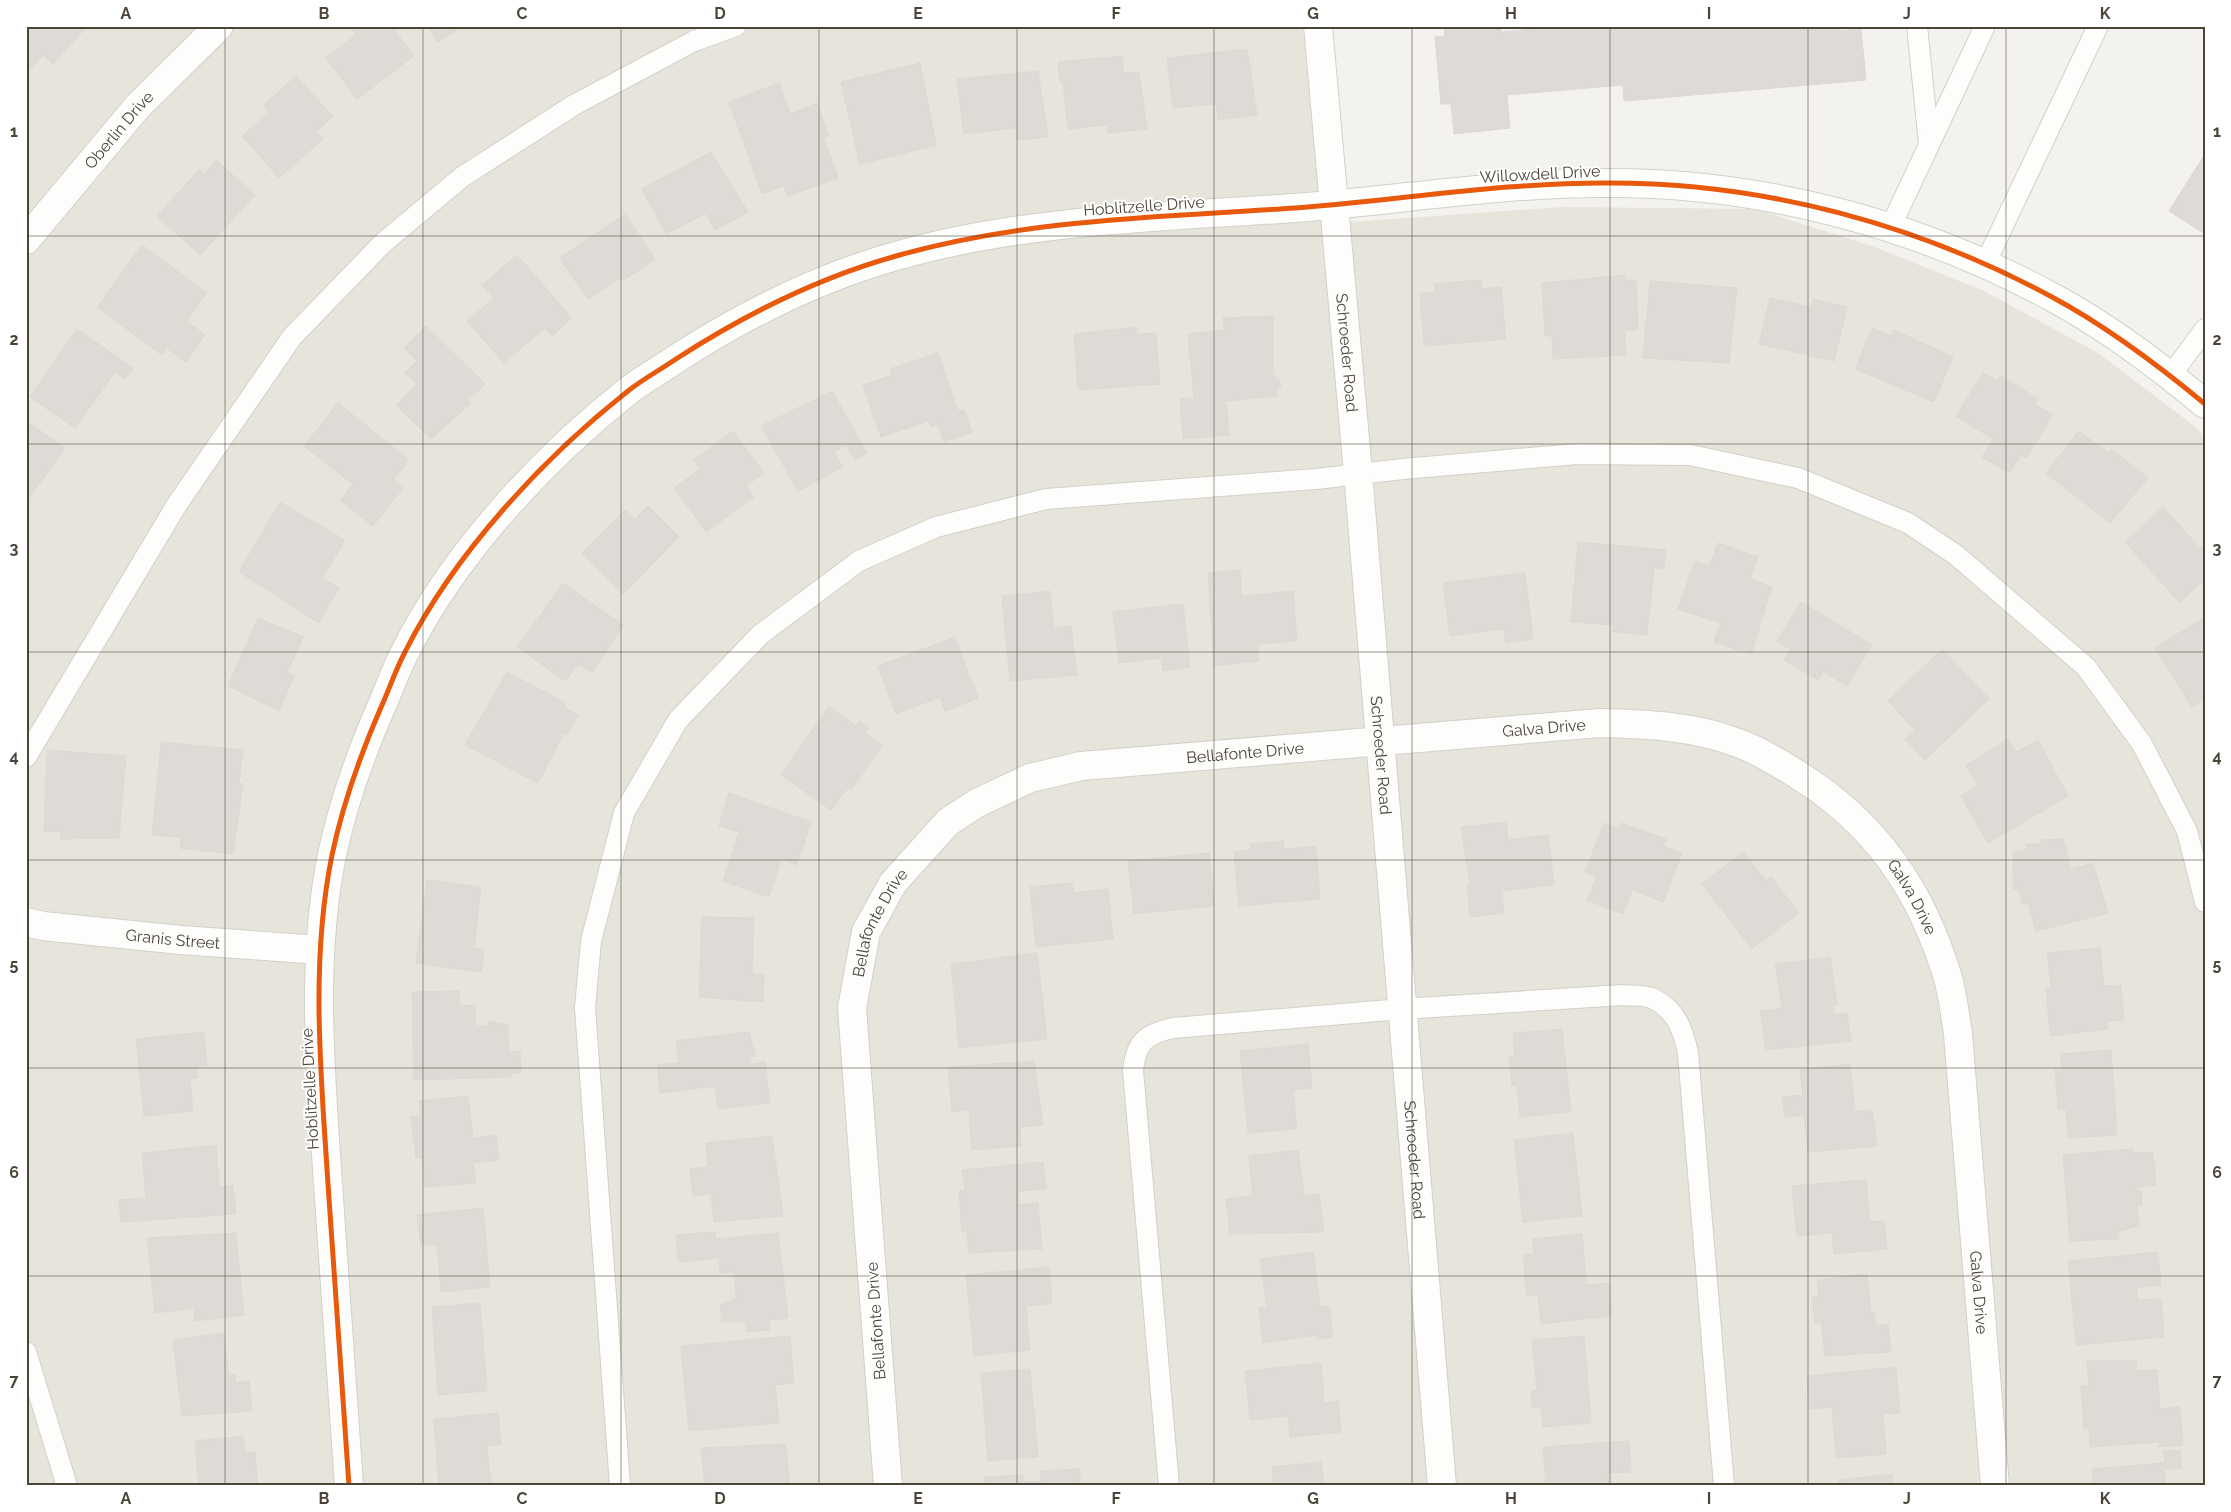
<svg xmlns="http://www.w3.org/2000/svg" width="2231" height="1512" font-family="Raleway,sans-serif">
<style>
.residential{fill:#e7e4dc}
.building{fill:#dedbd6;stroke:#dcd9d4}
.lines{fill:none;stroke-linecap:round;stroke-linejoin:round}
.service-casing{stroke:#d2d0cb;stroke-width:22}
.minor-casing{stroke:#d2d0cb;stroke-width:30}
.tertiary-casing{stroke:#d2d0cb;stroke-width:30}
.service{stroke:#fdfdfc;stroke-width:20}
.minor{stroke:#fdfdfc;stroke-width:28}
.tertiary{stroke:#fdfdfc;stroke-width:28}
.cycleway-casing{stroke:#fff;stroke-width:8}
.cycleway{stroke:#e8590c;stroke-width:5}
.grid{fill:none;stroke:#4b4439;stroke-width:1;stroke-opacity:0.55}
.labels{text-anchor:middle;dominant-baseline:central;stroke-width:4;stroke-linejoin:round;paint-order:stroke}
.street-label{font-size:16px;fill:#4b4439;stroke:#fff}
.neatline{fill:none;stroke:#4b4439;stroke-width:2}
.grid-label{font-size:16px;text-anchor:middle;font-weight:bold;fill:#4b4439}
</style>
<rect width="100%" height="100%" fill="#f4f2ee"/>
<!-- residential -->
<polygon class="residential" points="26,26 1303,26 1321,224 1563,207 1755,209 1872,246 1984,291 2098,353 2197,428 2205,437 2205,1486 26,1486"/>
<!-- building -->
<g class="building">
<polygon points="26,26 87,26 53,64 43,55 26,73"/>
<polygon points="354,26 391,26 414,56 357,99 326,58 356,35 351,29"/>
<polygon points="428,26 463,26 438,42"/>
<polygon points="1444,26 1501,26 1501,32 1565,26 1838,26 1839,31 1861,29 1866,80 1624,101 1623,85 1507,95 1510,128 1454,134 1451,104 1441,104 1435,37 1445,36"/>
<polygon points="1247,49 1257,115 1218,120 1216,104 1173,108 1167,58"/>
<polygon points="1122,56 1123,73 1139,72 1147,129 1108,133 1107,125 1068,129 1063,82 1060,82 1058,62"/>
<polygon points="920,63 936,145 860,164 841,82"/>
<polygon points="1038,71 1048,137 1017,140 1016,128 964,134 957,79"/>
<polygon points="296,76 333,117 316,131 323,139 279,178 242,136 269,112 263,106"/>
<polygon points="779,83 790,114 817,103 829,136 824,138 838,178 788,196 784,186 762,194 729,102"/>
<polygon points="711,152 748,212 715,230 706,213 666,234 642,189"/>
<polygon points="2205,154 2205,234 2169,211"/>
<polygon points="216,160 255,195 200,255 157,216 199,170 204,174"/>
<polygon points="625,214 655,259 624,280 622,277 588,299 559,258"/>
<polygon points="142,245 207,293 186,321 205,335 186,362 167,348 162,355 97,307"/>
<polygon points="517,255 572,318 552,336 545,328 504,363 467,321 494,298 482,285"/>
<polygon points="1625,275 1625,280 1636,280 1638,329 1625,331 1626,355 1553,359 1552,336 1545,336 1542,283"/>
<polygon points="1481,280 1482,289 1501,287 1506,339 1424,346 1420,293 1435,292 1434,284"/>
<polygon points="1650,281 1737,288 1729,363 1643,358"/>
<polygon points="1770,298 1811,307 1813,299 1847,307 1834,361 1759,344"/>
<polygon points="1273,316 1273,374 1279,379 1281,388 1276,388 1277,396 1226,401 1229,435 1183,439 1180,399 1194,398 1188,334 1224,330 1223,318"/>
<polygon points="426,326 485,384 468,400 471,403 431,439 396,405 417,384 405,373 417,361 404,348"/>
<polygon points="1136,327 1137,334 1156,333 1160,384 1078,390 1074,334"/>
<polygon points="1872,328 1891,336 1894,330 1953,357 1934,402 1855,369"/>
<polygon points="77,329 133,368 125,379 115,372 75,428 30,397"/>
<polygon points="938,353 958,411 964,410 972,432 944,442 938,424 931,426 929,421 881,437 863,385 892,375 890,369"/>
<polygon points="1983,373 1997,381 2001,375 2038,399 2035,404 2053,415 2026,458 2021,455 2009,473 1982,457 1993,439 1956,416"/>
<polygon points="832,391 867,453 855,460 846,445 834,452 843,467 798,491 761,426"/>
<polygon points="338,403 409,460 393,480 403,488 373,526 340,500 353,484 304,446"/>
<polygon points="26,421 65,448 26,502"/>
<polygon points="733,431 764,473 746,486 754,497 706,532 674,488 700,469 694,460"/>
<polygon points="2079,431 2108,453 2111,449 2148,478 2110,523 2046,473"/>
<polygon points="280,502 345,540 322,578 339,588 319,623 239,572"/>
<polygon points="648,506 679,537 623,594 582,553 625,510 635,519"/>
<polygon points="2163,507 2200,548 2205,544 2205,580 2179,602 2125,542"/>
<polygon points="1578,542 1666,550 1664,569 1654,568 1647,635 1612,632 1613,625 1571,622"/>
<polygon points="1718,543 1758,557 1750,579 1772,587 1751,654 1714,642 1721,623 1678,609 1695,561 1710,566"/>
<polygon points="1240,570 1242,596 1293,591 1297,641 1258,644 1259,661 1214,666 1208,573"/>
<polygon points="1525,573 1533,639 1506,643 1504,629 1450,636 1443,583"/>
<polygon points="563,583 623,625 592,673 579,664 565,681 517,647"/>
<polygon points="1050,591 1054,628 1071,626 1077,675 1010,681 1002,596"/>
<polygon points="1801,602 1872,645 1847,686 1823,671 1818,680 1784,660 1791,650 1777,641"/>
<polygon points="1183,604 1190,667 1163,671 1161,658 1119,663 1113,612"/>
<polygon points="2205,617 2205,698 2192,707 2155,648"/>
<polygon points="258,618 303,637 287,673 294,676 279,711 228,686"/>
<polygon points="955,637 978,698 945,711 940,697 896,714 878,666"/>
<polygon points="1942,649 1989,699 1925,760 1905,739 1915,730 1888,701"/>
<polygon points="507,672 566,703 564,708 578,715 567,735 564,733 538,783 465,745"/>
<polygon points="829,706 856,726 859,721 868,728 865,733 882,746 851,790 848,788 831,810 781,775"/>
<polygon points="2008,739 2016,752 2038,740 2068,796 1988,843 1961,796 1978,785 1966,765"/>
<polygon points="161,742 243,750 239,783 243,784 233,854 180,848 181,837 152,835"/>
<polygon points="47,750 126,756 119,838 61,839 61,832 44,831"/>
<polygon points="729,793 811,822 797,865 781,859 769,897 723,881 739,832 719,826"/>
<polygon points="1506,822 1508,840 1548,835 1554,885 1502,891 1504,913 1470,917 1467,885 1470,884 1461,827"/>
<polygon points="1604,823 1619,829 1621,823 1666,839 1663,846 1682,853 1663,902 1632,890 1623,914 1587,900 1597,876 1585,872"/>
<polygon points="2063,839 2071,869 2093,863 2108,913 2036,931 2028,903 2023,904 2019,888 2014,890 2013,853 2028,849 2026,844 2042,844 2041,840"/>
<polygon points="1284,841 1284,849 1316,846 1320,899 1239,906 1234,852 1251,850 1250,844"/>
<polygon points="1743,852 1766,881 1771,877 1799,913 1752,949 1702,884"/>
<polygon points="1209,853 1214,906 1134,914 1128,861"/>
<polygon points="427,880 481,887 474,948 484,950 481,972 416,963"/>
<polygon points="1072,883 1073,893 1108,889 1113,939 1036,947 1030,887"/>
<polygon points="702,917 754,918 752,974 764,974 763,1002 699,997"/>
<polygon points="2100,948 2104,986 2121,985 2124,1020 2107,1021 2107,1029 2050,1036 2046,988 2051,987 2047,953"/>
<polygon points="1037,953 1047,1039 959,1048 951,964"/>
<polygon points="1830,957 1837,1005 1833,1005 1834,1015 1847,1013 1851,1041 1766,1050 1760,1011 1782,1008 1775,964"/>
<polygon points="459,991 459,1006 475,1005 476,1026 489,1026 488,1021 508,1025 509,1052 520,1051 521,1073 511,1073 511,1077 414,1080 412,992"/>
<polygon points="1562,1029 1571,1112 1520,1117 1517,1086 1512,1086 1509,1056 1515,1055 1513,1033"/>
<polygon points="204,1032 207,1065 196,1067 197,1078 190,1079 193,1111 144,1116 136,1039"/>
<polygon points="749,1032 755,1056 750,1057 751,1064 765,1062 770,1103 718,1109 715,1086 660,1093 657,1065 679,1063 676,1041"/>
<polygon points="1308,1044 1312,1088 1293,1090 1297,1129 1248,1133 1240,1051"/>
<polygon points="2111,1050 2117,1135 2068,1138 2066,1109 2058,1109 2055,1070 2062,1070 2061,1054"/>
<polygon points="1034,1061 1043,1125 1020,1127 1021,1146 972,1150 969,1110 952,1112 948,1067"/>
<polygon points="1850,1064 1855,1111 1872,1110 1877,1146 1808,1152 1804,1115 1785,1117 1782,1097 1803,1095 1800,1070"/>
<polygon points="468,1096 473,1138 496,1135 499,1160 473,1163 476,1183 425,1187 422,1158 416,1158 411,1117 421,1116 419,1101"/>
<polygon points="1573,1133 1582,1216 1523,1222 1514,1140"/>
<polygon points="772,1136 783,1216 714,1222 711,1194 693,1196 690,1169 708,1167 706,1143"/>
<polygon points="216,1145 219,1187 233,1185 236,1214 121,1222 119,1200 146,1198 142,1153"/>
<polygon points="2133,1149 2133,1153 2153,1152 2156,1185 2136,1187 2136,1191 2141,1191 2142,1205 2137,1205 2139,1226 2119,1231 2119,1239 2070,1241 2063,1155"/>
<polygon points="1298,1150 1304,1196 1319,1194 1324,1232 1230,1234 1226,1199 1253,1196 1249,1156"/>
<polygon points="1043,1162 1046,1189 1018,1191 1019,1205 1038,1203 1042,1249 969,1253 967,1232 962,1232 959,1191 965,1191 962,1170"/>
<polygon points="1866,1180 1870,1222 1884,1221 1887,1249 1834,1254 1832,1233 1797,1236 1792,1186"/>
<polygon points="483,1208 490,1287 441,1292 437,1244 421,1246 417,1215"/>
<polygon points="715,1232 716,1239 778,1233 788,1318 769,1320 770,1330 746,1332 746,1322 722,1322 720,1305 736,1299 734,1272 720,1273 719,1258 679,1262 676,1235"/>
<polygon points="236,1233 244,1315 195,1321 194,1308 155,1313 147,1238"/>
<polygon points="1582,1234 1587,1285 1609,1283 1612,1316 1541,1324 1538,1294 1527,1296 1523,1255 1534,1254 1533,1239"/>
<polygon points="1313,1252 1320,1307 1329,1306 1333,1337 1317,1339 1317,1335 1263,1343 1259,1308 1267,1307 1260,1259"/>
<polygon points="2158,1252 2161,1285 2137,1287 2138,1300 2161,1299 2164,1337 2076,1345 2068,1261"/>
<polygon points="1049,1267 1052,1304 1026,1306 1030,1350 974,1356 966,1275"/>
<polygon points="1867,1274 1871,1312 1874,1312 1876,1326 1888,1324 1891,1352 1825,1356 1821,1322 1815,1323 1812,1298 1819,1295 1817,1280"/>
<polygon points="480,1303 487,1391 438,1395 432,1307"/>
<polygon points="223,1333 229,1376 235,1375 236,1383 249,1381 252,1411 182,1416 173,1340"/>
<polygon points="790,1336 794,1383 775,1385 779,1423 689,1431 681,1346"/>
<polygon points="1584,1336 1591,1423 1543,1427 1541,1406 1532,1407 1531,1391 1537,1390 1532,1340"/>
<polygon points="2087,1361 2136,1361 2137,1371 2157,1370 2160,1409 2180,1407 2183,1445 2159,1447 2159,1442 2090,1447 2089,1428 2084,1428 2081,1386 2089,1386"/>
<polygon points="1321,1363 1324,1403 1338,1401 1341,1432 1290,1437 1288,1416 1250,1420 1245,1371"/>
<polygon points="1896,1367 1900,1413 1883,1414 1886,1454 1836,1458 1832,1407 1809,1409 1807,1376"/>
<polygon points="1030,1369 1038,1457 988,1461 981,1373"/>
<polygon points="498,1413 501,1444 487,1446 491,1486 439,1486 434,1419"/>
<polygon points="243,1436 245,1452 255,1452 258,1486 199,1486 195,1441"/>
<polygon points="1629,1441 1631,1472 1608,1473 1609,1486 1546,1486 1543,1447"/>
<polygon points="785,1444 790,1486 705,1486 701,1448"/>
<polygon points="2180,1450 2182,1468 2164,1470 2166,1486 2094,1486 2092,1469 2165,1463 2163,1451"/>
<polygon points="1321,1462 1324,1486 1268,1486 1274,1484 1272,1467"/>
<polygon points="1080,1469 1080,1486 984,1486 984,1477 1023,1475 1023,1482 1041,1481 1041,1471"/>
<polygon points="1892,1474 1893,1486 1840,1486 1839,1480"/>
</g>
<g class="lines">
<!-- service casing -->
<g class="service-casing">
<g id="service">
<polyline points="1917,26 1929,144"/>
<polyline points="1890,228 1985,26"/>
<polyline points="1985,264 2098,26"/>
<polyline points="2171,375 2205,329"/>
<polyline points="26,757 176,506 292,337 383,243 462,177 574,105 694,41 736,26"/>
<polyline points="26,1352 67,1486"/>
<polyline points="620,1486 585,1008 591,941 624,813 678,720 761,634 859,561 936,527 1046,499 1316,479 1403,469 1577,454 1690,455 1798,478 1908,523 1956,555 2086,667 2142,744 2187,831 2205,902"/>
<path d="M1169 1486 1133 1070C1136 1042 1146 1034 1173 1028L1402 1009 1623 995C1632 996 1647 995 1654 999 1676 1010 1683 1030 1688 1053L1724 1486"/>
</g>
</g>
<!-- minor casing -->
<g class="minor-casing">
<g id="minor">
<path id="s1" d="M26 240 138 106 219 26"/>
<path id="s2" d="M26 922 43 926 181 940 320 950"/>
<path d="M349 1486C342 1385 335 1285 328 1184 321 1075 310 963 332 855 343 803 361 753 382 705 390 687 396 669 405 652 454 554 542 459 628 391 643 379 660 370 676 359 744 315 817 278 896 256 1025 219 1163 217 1295 208 1401 200 1505 182 1611 183 1764 183 1917 224 2052 297 2106 326 2158 365 2205 404"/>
<path id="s3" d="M888 1486 852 1008 866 932 893 883 948 822 977 803 1030 778 1081 766 1600 723C1646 724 1694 726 1738 743 1758 750 1777 762 1795 773 1875 822 1921 889 1948 978 1953 996 1955 1015 1958 1034L1995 1486"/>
</g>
</g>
<!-- tertiary casing -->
<g class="tertiary-casing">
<g id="tertiary">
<path id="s4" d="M1318 26 1358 473 1442 1486"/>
</g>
</g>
<!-- service -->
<use href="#service" class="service"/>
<!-- minor -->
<use href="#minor" class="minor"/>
<!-- tertiary -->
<use href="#tertiary" class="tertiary"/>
<!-- cycleway casing -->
<g class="cycleway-casing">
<path id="cycleway" d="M349 1486C342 1385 335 1285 328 1184 321 1075 310 963 332 855 343 803 361 753 382 705 390 687 396 669 405 652 454 554 542 459 628 391 643 379 660 370 676 359 744 315 817 278 896 256 1025 219 1163 217 1295 208 1401 200 1505 182 1611 183 1764 183 1917 224 2052 297 2106 326 2158 365 2205 404"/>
</g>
<!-- cycleway -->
<use href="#cycleway" class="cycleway"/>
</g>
<!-- grid -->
<path class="grid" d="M225 26V1486M423 26V1486M621 26V1486M819 26V1486M1017 26V1486M1214 26V1486M1412 26V1486M1610 26V1486M1808 26V1486M2006 26V1486M26 236H2205M26 444H2205M26 652H2205M26 860H2205M26 1068H2205M26 1276H2205"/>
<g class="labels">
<!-- street labels -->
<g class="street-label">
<text stroke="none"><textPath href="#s1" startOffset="144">Oberlin Drive</textPath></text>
<text transform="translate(1540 174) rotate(-3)">Willowdell Drive</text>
<text transform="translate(1144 206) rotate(-4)">Hoblitzelle Drive</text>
<text stroke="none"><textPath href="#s4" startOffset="328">Schroeder Road</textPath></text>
<text stroke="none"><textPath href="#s3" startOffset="1305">Galva Drive</textPath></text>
<text stroke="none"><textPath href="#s3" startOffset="1005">Bellafonte Drive</textPath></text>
<text stroke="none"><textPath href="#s4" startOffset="732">Schroeder Road</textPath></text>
<text stroke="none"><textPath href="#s3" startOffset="1739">Galva Drive</textPath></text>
<text stroke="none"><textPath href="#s3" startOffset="570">Bellafonte Drive</textPath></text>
<text stroke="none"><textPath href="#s2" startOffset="148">Granis Street</textPath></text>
<text transform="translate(310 1089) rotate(-93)">Hoblitzelle Drive</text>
<text stroke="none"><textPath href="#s4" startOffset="1138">Schroeder Road</textPath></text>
<text stroke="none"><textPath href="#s3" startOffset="2144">Galva Drive</textPath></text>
<text transform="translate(876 1321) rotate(-94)">Bellafonte Drive</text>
</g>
</g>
<!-- border -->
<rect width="2231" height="1512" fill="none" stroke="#ffffff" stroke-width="55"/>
<rect x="28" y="28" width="2176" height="1456" class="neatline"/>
<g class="grid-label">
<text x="126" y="19">A</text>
<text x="324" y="19">B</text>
<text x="522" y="19">C</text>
<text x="720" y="19">D</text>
<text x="918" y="19">E</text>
<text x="1116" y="19">F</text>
<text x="1313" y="19">G</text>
<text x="1511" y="19">H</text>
<text x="1709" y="19">I</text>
<text x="1907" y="19">J</text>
<text x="2105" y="19">K</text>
<text x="14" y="137">1</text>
<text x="2217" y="137">1</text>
<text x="14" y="345">2</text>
<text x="2217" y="345">2</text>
<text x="14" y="554">3</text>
<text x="2217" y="554">3</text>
<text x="14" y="762">4</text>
<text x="2217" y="762">4</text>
<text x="14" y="970">5</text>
<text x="2217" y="970">5</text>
<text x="14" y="1178">6</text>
<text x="2217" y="1178">6</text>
<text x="14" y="1386">7</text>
<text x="2217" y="1386">7</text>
<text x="126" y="1504">A</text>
<text x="324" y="1504">B</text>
<text x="522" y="1504">C</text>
<text x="720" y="1504">D</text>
<text x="918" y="1504">E</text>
<text x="1116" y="1504">F</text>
<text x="1313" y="1504">G</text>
<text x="1511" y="1504">H</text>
<text x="1709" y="1504">I</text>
<text x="1907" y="1504">J</text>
<text x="2105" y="1504">K</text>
</g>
</svg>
